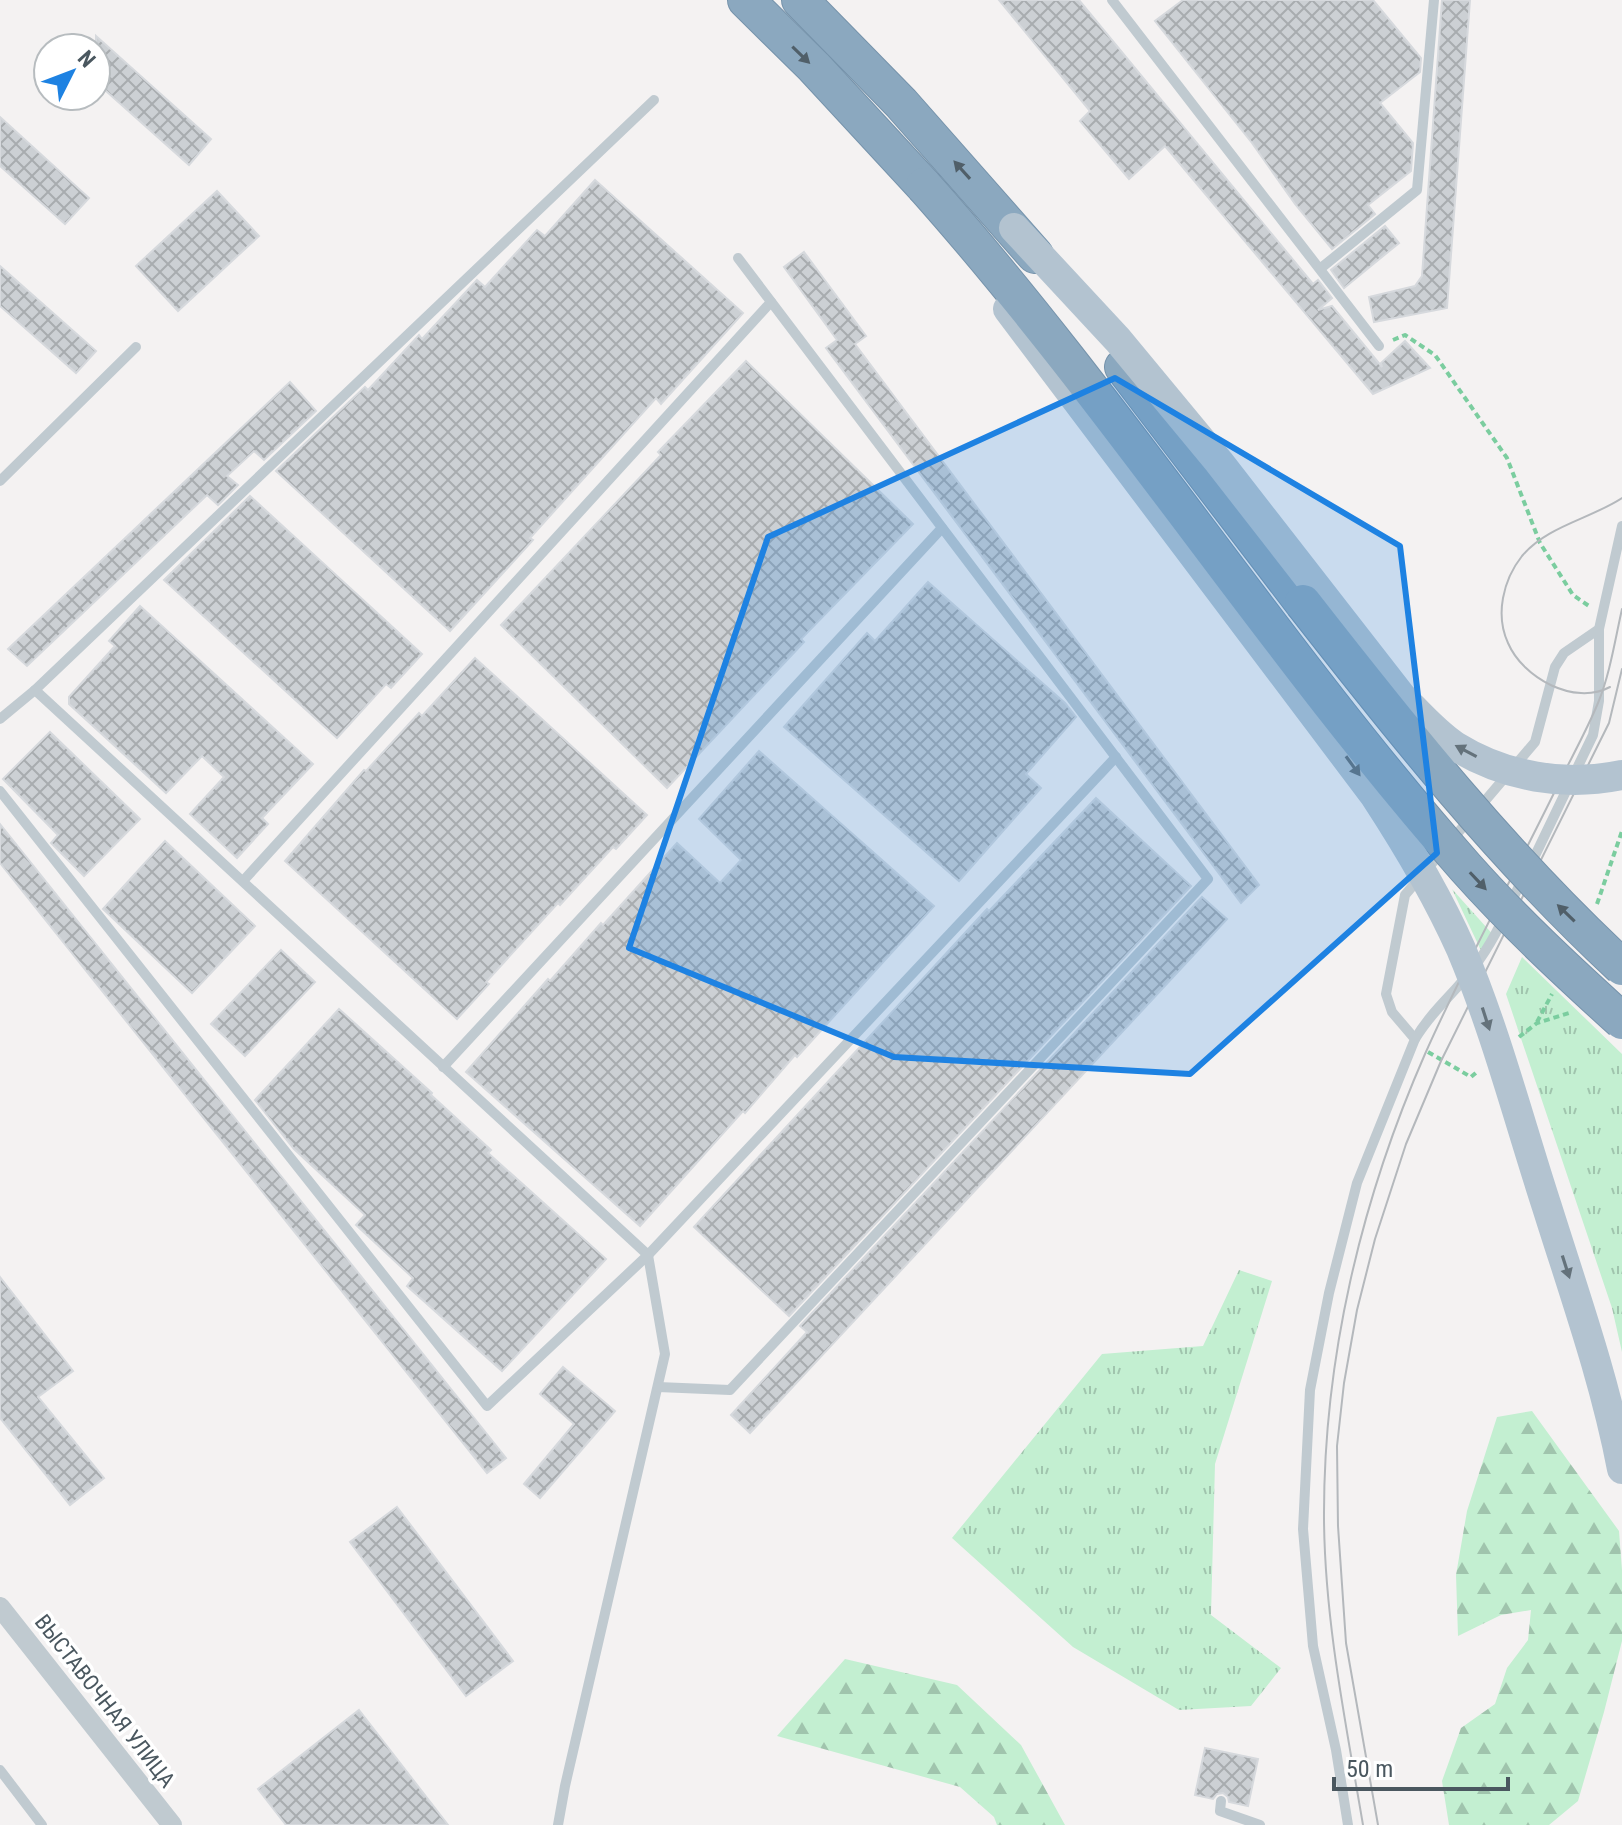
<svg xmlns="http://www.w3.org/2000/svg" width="1622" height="1825" font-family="'Roboto Condensed',sans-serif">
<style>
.grass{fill:url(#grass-tufts)}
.forest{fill:url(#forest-firs)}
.building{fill:url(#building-cross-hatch);stroke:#d6d9dd;stroke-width:2}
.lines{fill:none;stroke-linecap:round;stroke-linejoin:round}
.highway-casing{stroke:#7693ab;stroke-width:38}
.path{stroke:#7bcd9f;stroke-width:4;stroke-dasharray:6 4;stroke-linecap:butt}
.lane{stroke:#c0cad0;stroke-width:10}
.street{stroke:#c0cad0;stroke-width:20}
.highway{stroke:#8ba8bf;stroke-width:36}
.tram{stroke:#b4b8bc;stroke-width:2}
.highway-bridge-casing{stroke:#7693ab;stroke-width:38;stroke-linecap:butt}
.primary-bridge{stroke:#b3c3d0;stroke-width:30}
.highway-bridge{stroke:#8ba8bf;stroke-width:36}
.oneway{fill:#505f69}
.oneway2{fill:#64727b}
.marked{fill:#1e82e2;fill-opacity:0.2;stroke:#1e82e2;stroke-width:6;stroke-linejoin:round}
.labels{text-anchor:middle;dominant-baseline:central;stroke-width:7;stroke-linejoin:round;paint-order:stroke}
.street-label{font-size:22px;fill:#4a575f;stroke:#fff}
</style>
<defs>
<pattern id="grass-tufts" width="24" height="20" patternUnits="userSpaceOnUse" patternTransform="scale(2)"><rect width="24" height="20" fill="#c3efd1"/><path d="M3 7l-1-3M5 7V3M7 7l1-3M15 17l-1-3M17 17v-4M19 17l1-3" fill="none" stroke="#a0c4ad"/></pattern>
<pattern id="forest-firs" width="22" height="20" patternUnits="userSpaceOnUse" patternTransform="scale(2)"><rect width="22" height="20" fill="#c3efd1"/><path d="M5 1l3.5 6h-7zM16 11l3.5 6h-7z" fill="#a0c4ad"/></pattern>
<pattern id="building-cross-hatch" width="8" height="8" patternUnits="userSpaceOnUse" patternTransform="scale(2)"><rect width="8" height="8" fill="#ccd0d4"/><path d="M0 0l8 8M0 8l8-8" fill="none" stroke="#a8acaf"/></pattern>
</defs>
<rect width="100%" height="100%" fill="#f4f2f2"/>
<!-- grass -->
<g class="grass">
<polygon points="1452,889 1496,938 1485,959"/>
<polygon points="1522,957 1622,1054 1622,1352 1612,1308 1506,994"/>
<polygon points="1239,1270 1272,1281 1215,1464 1211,1615 1281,1668 1251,1706 1179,1710 1073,1647 952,1538 1102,1354 1203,1346"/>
</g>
<!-- forest -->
<g class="forest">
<polygon points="1532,1411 1619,1531 1622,1570 1622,1641 1604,1712 1578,1801 1549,1825 1449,1825 1442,1781 1461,1728 1495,1704 1507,1668 1528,1640 1531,1610 1501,1615 1458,1636 1456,1575 1467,1511 1497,1417"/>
<polygon points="845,1659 957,1685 1021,1745 1065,1825 997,1825 994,1817 960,1787 777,1736"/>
</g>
<!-- building -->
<g class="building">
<polygon points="999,0 1079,0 1313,284 1318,280 1332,298 1318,310 1332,306 1382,367 1381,363 1405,341 1430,368 1373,394 1165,146 1129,179 1080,121 1090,111"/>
<polygon points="1183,0 1373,0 1421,58 1420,72 1380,103 1413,143 1411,171 1368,205 1375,214 1332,249 1295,204 1252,143 1155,21"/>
<polygon points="1442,0 1470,0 1447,308 1374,322 1369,297 1415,286 1422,276"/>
<polygon points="96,36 211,139 189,165 96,82"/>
<polygon points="0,117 89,198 65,224 0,166"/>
<polygon points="595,180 743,313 661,404 656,398 530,538 533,540 450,631 276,471 365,387 368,390 419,335 422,339 477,280 485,287 537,230 545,236"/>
<polygon points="217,191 259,236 178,311 136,266"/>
<polygon points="1385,226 1399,243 1344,288 1331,270"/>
<polygon points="804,252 866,336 855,344 1259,885 1241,903 826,348 837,340 784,267"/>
<polygon points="0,266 96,351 76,373 0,306"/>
<polygon points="746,361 913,524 801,639 804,642 667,788 501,625 661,455 658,452"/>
<polygon points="290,382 316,411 264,460 254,451 227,476 238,485 218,505 207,495 27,666 8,649"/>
<polygon points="250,496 422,654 391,688 386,684 337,738 164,580"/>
<polygon points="928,582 1065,703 1076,717 1026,774 1041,788 959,881 784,727 867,633 875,641"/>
<polygon points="140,606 313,764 262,818 268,824 237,858 190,814 224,777 202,756 166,793 69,704 69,697 115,646 109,641"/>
<polygon points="475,658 647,815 616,849 613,847 560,905 558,903 486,982 489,984 457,1019 285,861 364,770 366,771 419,713 422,716"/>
<polygon points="50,732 140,819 84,876 51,843 58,835 3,779"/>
<polygon points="759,751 934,906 797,1057 795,1055 745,1113 743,1111 640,1226 466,1072 548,979 550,981 601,923 603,925 677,843 720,883 741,860 699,819"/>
<polygon points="1096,798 1191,886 789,1316 694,1227 987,909 989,911"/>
<polygon points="0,824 506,1458 487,1473 0,863"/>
<polygon points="165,841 255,926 192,993 103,909"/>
<polygon points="1202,897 1227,919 750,1433 731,1415 807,1332 800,1326"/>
<polygon points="281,950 315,982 245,1056 211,1024"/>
<polygon points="339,1009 432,1093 431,1095 491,1150 488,1153 606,1259 502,1371 407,1286 413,1278 356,1225 365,1215 294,1149 255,1100"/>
<polygon points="0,1277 73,1371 38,1397 104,1478 70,1505 0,1418"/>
<polygon points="563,1367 615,1411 540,1498 524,1484 574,1424 540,1394"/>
<polygon points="397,1507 513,1661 466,1696 350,1542"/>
<polygon points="359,1710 448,1825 286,1825 258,1789"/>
<polygon points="1205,1748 1258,1759 1248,1806 1229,1802 1228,1797 1223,1793 1217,1794 1213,1799 1195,1795"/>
</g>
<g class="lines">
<!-- highway casing -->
<g class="highway-casing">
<g id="highway">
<polyline points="746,0 814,67 924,186"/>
<polyline points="800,0 901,103 1035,255"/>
<polyline points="1123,367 1303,603"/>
</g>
</g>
<!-- path -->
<g class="path">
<polyline points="1393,340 1405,335 1435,355 1507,458 1540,543 1573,595 1589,606"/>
<polyline points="1597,904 1622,831"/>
<polyline points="1537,1022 1552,994"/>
<polyline points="1519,1037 1537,1023 1572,1012"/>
<polyline points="1428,1052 1471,1077 1478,1071"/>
</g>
<!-- lane -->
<g class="lane">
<polyline points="1112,0 1379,346"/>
<polyline points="1321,268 1417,190 1434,0"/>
<polyline points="0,481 136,347"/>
<polyline points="35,690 648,1255 665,1354 565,1786 558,1825"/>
<polyline points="0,719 35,690 654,100"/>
<polyline points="0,791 487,1406 648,1255 1116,757"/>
<polyline points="1531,864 1593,735 1599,701 1599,629"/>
<polyline points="243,881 771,302"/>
<path d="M1415 1039C1433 1009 1454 994 1474 967 1495 940 1508 908 1523 878"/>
<polyline points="443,1067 942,528"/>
<polyline points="658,1387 730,1390 1208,879 738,258"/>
<polyline points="0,1770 42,1825"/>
<polyline points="1221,1801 1220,1811 1260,1825"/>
<polyline points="1348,1825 1336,1750 1313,1646 1303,1529 1310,1390 1329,1293 1357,1183 1415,1039 1392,1012 1386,994 1405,895 1535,742 1555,667 1564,653 1599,629 1622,526"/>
</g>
<!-- street -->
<polyline class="street" points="0,1607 172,1825"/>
<!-- highway -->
<use href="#highway" class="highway"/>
<!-- tram -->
<g class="tram">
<path d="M1610 687C1574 706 1523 678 1508 643 1495 615 1503 580 1522 556 1547 526 1590 519 1622 498"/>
<path d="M1363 1825C1346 1724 1325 1623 1324 1520 1323 1360 1361 1200 1425 1054 1465 964 1513 877 1556 789 1570 760 1586 732 1598 703 1610 674 1615 640 1622 609"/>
<polyline points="1378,1825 1346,1643 1338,1526 1337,1446 1344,1383 1357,1310 1375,1239 1406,1144 1441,1061 1609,723 1622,669"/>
</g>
<!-- highway-bridge casing -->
<g class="highway-bridge-casing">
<g id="highway-bridge">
<path d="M924 186C1117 403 1274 650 1466 868 1515 923 1568 972 1622 1021"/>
<path d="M1303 603C1402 730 1503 857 1622 967"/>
</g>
</g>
<!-- primary-bridge -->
<g class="primary-bridge">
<path d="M1014 228 1118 340 1219 462 1401 696C1418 713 1435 733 1455 746 1505 777 1565 787 1622 775"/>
<path d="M1008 309 1375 796C1407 845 1437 895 1461 949 1496 1032 1519 1121 1547 1207 1574 1293 1605 1380 1622 1469"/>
</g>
<!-- highway-bridge -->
<use href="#highway-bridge" class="highway-bridge"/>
</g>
<!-- one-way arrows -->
<defs><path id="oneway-solid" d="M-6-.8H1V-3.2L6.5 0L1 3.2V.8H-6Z" transform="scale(2)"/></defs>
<g class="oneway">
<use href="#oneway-solid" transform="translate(801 55) rotate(44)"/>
<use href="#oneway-solid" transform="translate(962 170) rotate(-132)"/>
<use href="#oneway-solid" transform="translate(1478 881) rotate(47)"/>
<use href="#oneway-solid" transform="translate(1566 913) rotate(-136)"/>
</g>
<g class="oneway2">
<use href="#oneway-solid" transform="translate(1466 751) rotate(-152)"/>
<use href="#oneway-solid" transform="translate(1353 766) rotate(54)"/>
<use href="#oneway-solid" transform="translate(1486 1019) rotate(72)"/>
<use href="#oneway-solid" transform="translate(1566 1267) rotate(72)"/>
</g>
<!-- marked area -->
<path class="marked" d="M1115 378 1400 546 1437 853 1190 1074 894 1057 629 948 768 537Z"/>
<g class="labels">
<!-- street labels -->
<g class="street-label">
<text transform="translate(105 1701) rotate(52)">ВЫСТАВОЧНАЯ УЛИЦА</text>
</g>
</g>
<!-- north arrow -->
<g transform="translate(72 72) rotate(48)"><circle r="38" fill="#ffffff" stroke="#b7bcbf" stroke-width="2"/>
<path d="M0-6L14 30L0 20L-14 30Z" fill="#1e82e2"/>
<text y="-12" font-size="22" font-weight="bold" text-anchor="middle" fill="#4a575f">N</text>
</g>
<!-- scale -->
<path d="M1334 1777v12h174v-12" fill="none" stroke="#4a575f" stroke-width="4"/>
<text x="1346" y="1777" font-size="24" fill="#4a575f" stroke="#ffffff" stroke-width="6" paint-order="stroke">50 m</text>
</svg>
